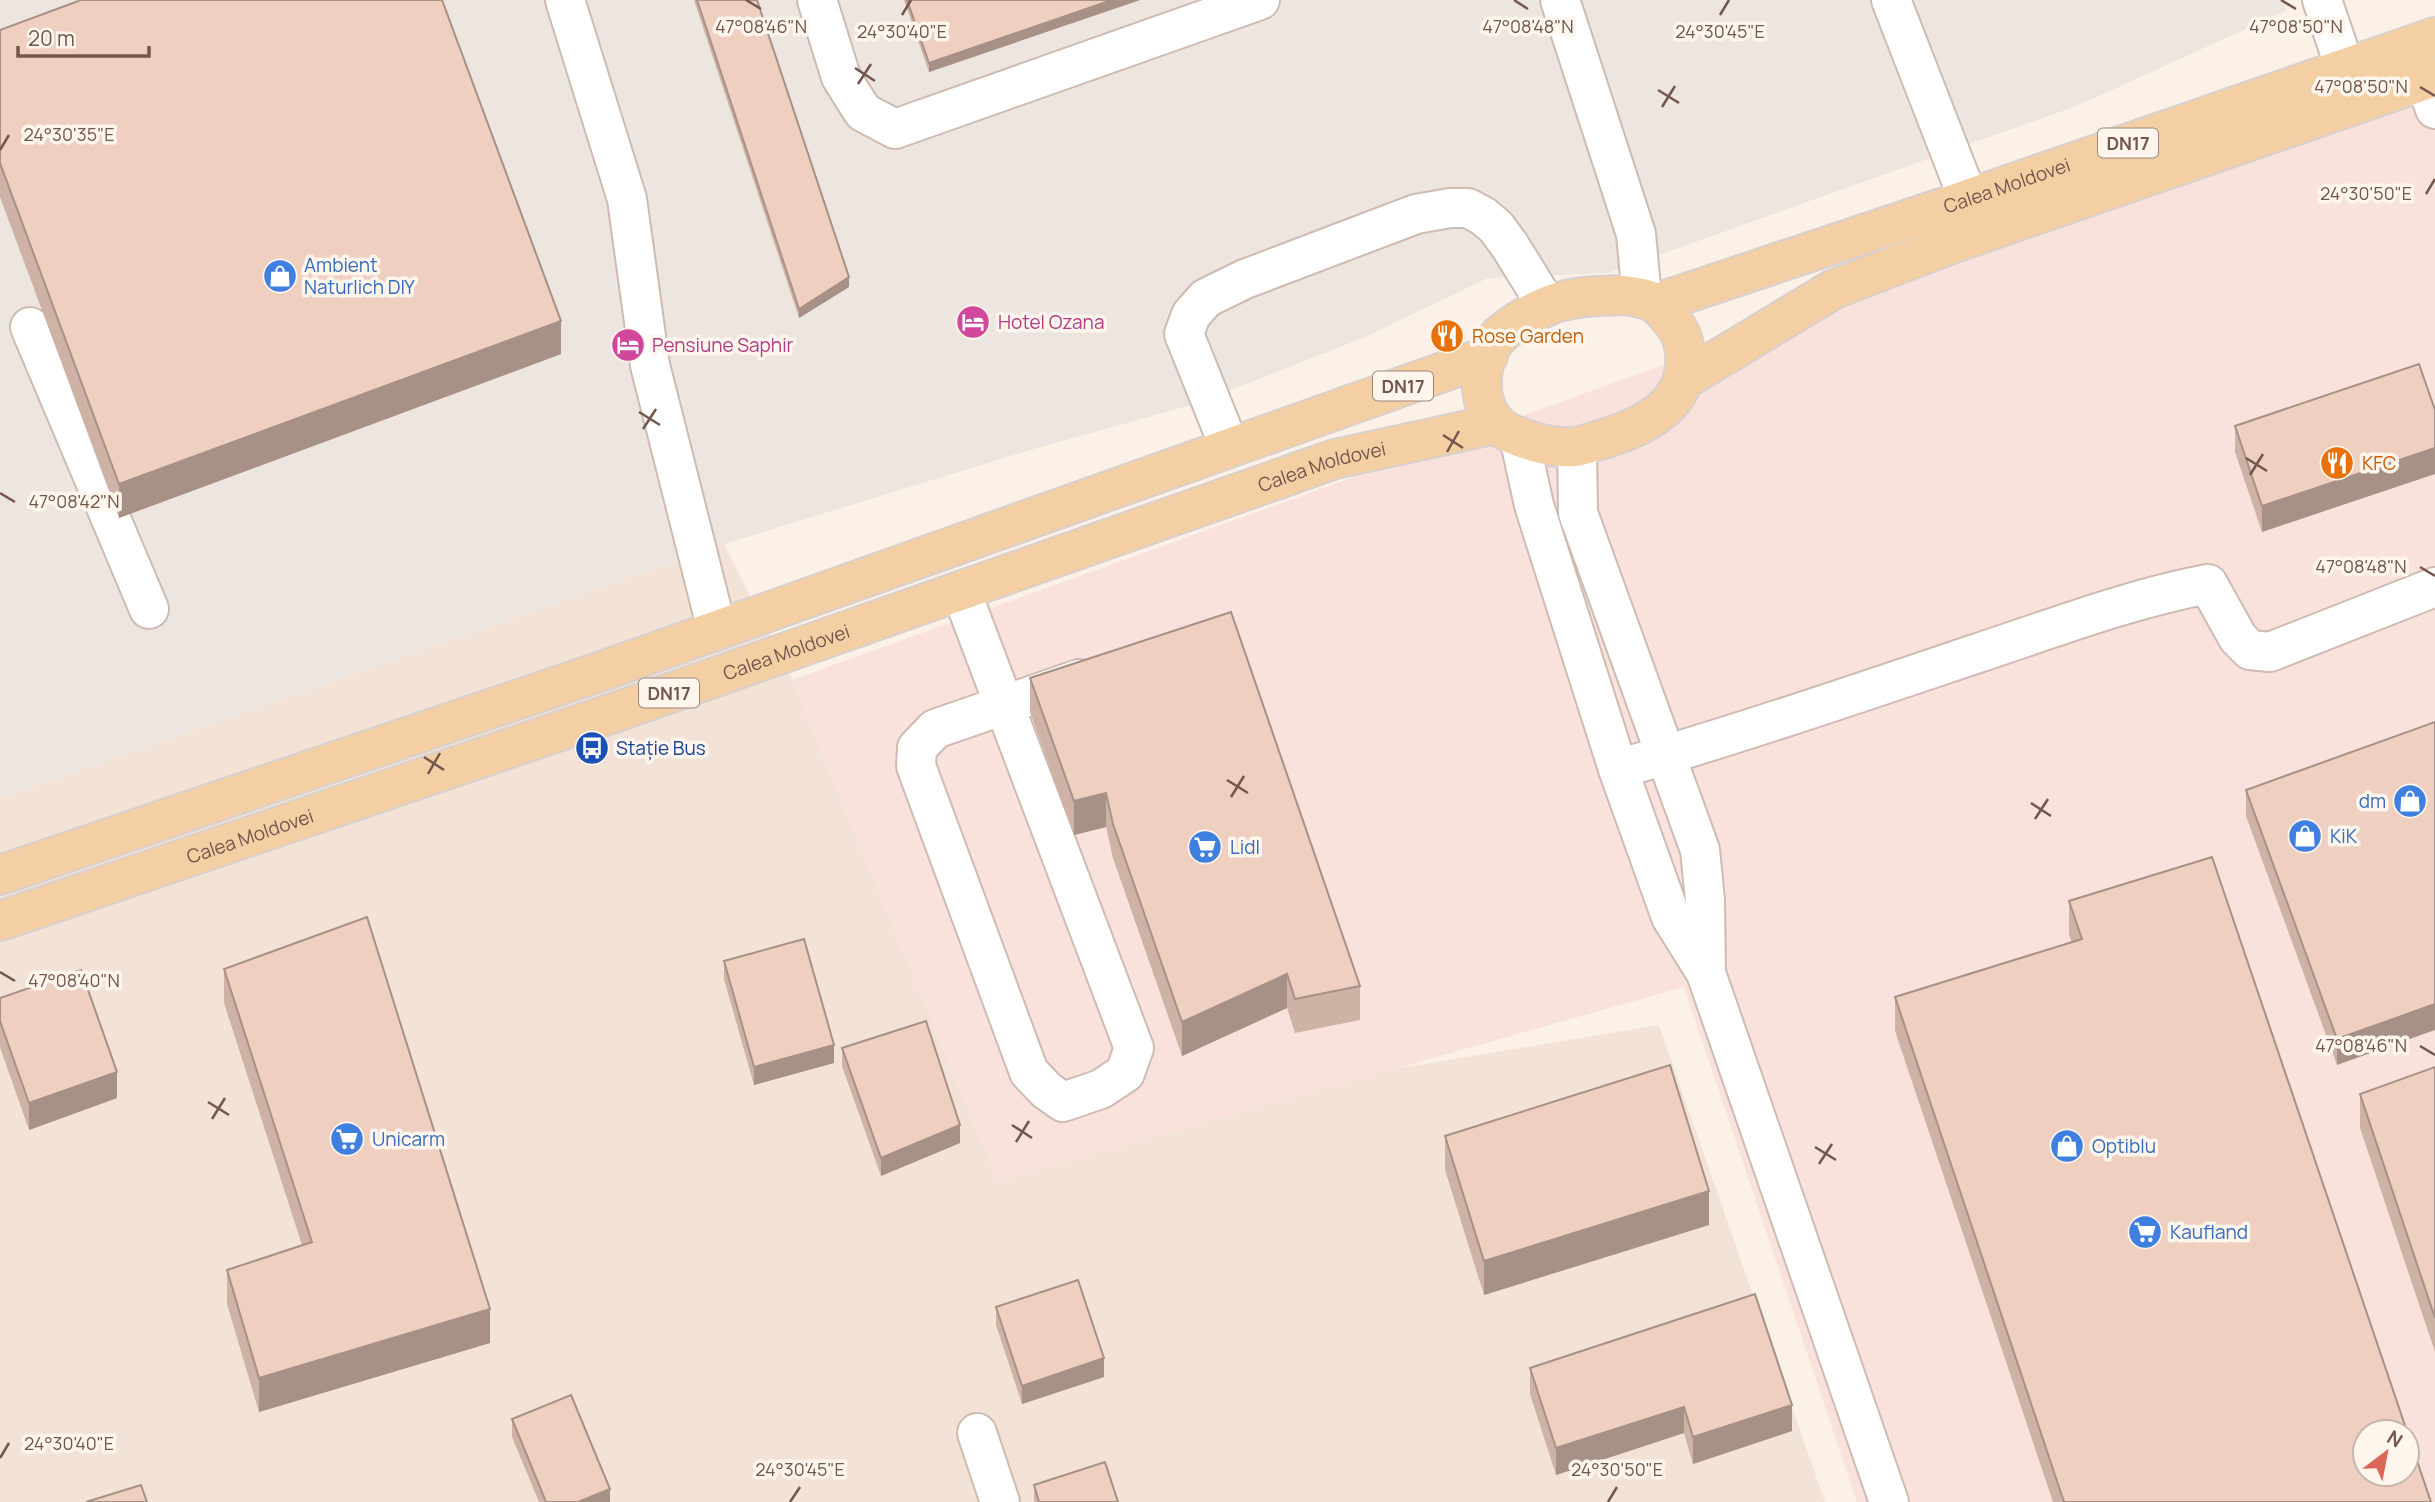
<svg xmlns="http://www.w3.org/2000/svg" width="2435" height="1502" font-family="Manrope,sans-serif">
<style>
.residential{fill:#f2e3d6}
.commercial{fill:#fae2dc;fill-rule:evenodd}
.industrial{fill:#ece5e0}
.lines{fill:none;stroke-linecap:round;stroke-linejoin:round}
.minor-casing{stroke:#cebbb1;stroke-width:42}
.major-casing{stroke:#d8d0cd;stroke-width:42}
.minor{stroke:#fff;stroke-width:38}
.major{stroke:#f5cfa4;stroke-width:38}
.wall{fill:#cdb2a5}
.shaded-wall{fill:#a79186}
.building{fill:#eecfc0;stroke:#a79186;stroke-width:2;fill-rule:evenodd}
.ticks{fill:none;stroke:#73574d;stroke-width:2.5}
.labels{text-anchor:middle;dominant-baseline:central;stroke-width:7;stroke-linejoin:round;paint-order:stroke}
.shield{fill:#fef6ed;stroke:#9d877d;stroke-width:2}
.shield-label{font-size:18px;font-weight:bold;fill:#73574d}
.street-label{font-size:19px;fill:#73574d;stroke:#fef6ed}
.shop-label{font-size:19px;fill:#366cbe;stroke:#fef6ed;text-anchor:start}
.hotel-label{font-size:19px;fill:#b23c85;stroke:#fef6ed;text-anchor:start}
.food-label{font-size:19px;fill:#c56008;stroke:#fef6ed;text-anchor:start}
.transit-label{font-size:19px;fill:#164399;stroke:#fef6ed;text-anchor:start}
.ticks-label{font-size:18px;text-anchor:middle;fill:#73574d;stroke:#fef6ed;stroke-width:7;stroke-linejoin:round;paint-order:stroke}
</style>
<rect width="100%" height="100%" fill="#fbf1e7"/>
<!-- residential -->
<polygon class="residential" points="724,544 792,680 998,1181 1376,1072 1659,1025 1825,1502 0,1502 0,798"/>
<!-- commercial -->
<path class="commercial" d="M2435 86V1502H1857L1684 987 998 1181 792 680ZM2365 1432H2407V1474H2365Z"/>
<!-- industrial -->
<polygon class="industrial" points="0,0 2282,0 2287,10 2079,105 1608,273 1488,278 1365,337 1195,404 1037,448 724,544 0,798"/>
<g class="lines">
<!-- minor casing -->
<g class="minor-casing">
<g id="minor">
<polyline points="565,0 627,199 650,365 717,630"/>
<polyline points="817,0 841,77 863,112 895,129 1260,0"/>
<polyline points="1560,0 1636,234 1642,298"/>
<polyline points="1891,0 1968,198"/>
<polyline points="2322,0 2345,68"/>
<polyline points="2425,80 2435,109"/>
<polyline points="30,327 149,609"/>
<polyline points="1519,437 1534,505 1618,769 1671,917 1706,973 1889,1502"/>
<polyline points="1229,446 1184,334 1191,315 1206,298 1245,279 1416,214 1450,208 1468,208 1483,216 1496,227 1510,246 1547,306"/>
<polyline points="1577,447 1578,513 1700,850 1705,900 1706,973"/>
<polyline points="961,591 1134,1048 1125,1073 1101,1089 1063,1102 1046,1090 1029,1072 916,766 917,748 935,729 1079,679"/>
<path d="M1618 769C1739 734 1859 693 1978 653 2054 628 2129 599 2208 584L2238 638 2250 650 2270 652 2435 587"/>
<polyline points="977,1433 1000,1502"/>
</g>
</g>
<!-- major casing -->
<g class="major-casing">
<g id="major">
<path d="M1623 295C1654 299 1656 301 1675 325 1684 337 1686 350 1685 365 1684 409 1637 429 1600 440 1592 442 1583 446 1575 447 1558 448 1544 446 1528 440 1518 437 1503 431 1496 423 1475 401 1478 356 1500 335 1512 324 1529 314 1545 307 1569 296 1597 296 1623 295Z"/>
<path id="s1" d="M1657 303 1942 208 2435 37"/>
<polyline points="1685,379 1834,289 1954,243 2435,77"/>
<polyline points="0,875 605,670 1488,356"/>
<path id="s2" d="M0 921 619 711 1335 459 1496 424"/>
</g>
</g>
<!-- minor -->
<use href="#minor" class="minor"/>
<!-- major -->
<use href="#major" class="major"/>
</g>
<!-- wall -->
<g class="wall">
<polygon points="694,0 757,0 849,287 799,318"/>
<polygon points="904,0 1140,0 929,72"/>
<polygon points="0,30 561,354 119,518 0,197"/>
<polygon points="2419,364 2262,532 2235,452 2235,426"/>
<polygon points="1030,678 1360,986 1360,1020 1295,1033 1287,1008 1182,1056 1113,858 1106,827 1074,835 1030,712"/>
<polygon points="2435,722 2337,1065 2246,816 2246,790"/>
<polygon points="2069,901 2431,1502 2053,1502 1895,1031 1895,997 2072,942 2069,935"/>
<polygon points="724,961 834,1063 754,1085 724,979"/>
<polygon points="224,969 490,1343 259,1412 227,1304 227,1270 302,1245 224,1003"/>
<polygon points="0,998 117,1098 29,1130 0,1047"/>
<polygon points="842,1048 960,1143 881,1176 842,1066"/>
<polygon points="2435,1067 2435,1352 2360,1128 2360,1094"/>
<polygon points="1445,1136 1709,1225 1484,1295 1445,1170"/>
<polygon points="996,1307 1104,1377 1022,1404 996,1325"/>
<polygon points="1530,1368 1792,1431 1693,1464 1684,1433 1556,1475 1530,1394"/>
<polygon points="512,1419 610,1502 539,1502 512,1437"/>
<polygon points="1034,1485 1118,1502 1034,1502"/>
</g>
<!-- shaded-wall -->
<g class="shaded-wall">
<polygon points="1112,0 1140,0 929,72 929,63"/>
<polygon points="849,277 849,287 799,318 799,309"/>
<polygon points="561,321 561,354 119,518 119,484"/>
<polygon points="2435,448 2435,474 2262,532 2262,506"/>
<polygon points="1106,793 1106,827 1074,835 1074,801"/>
<polygon points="1287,974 1287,1008 1182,1056 1182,1022"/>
<polygon points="2435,1004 2435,1030 2337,1065 2337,1039"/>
<polygon points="834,1045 834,1063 754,1085 754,1067"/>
<polygon points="117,1072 117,1098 29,1130 29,1103"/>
<polygon points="960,1125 960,1143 881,1176 881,1158"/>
<polygon points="1709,1191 1709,1225 1484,1295 1484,1261"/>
<polygon points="490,1309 490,1343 259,1412 259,1378"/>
<polygon points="1104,1358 1104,1377 1022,1404 1022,1386"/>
<polygon points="1792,1405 1792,1431 1693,1464 1693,1437"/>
<polygon points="1684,1407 1684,1433 1556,1475 1556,1448"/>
<polygon points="610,1489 610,1502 578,1502"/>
</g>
<!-- building -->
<g class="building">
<polygon points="81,0 442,0 561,321 119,484 0,163 0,30"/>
<polygon points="697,0 757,0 849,277 799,309"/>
<polygon points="907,0 1112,0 929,63"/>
<polygon points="2419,364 2435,410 2435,448 2262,506 2235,426"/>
<polygon points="1231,612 1360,986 1295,999 1287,974 1182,1022 1113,824 1106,793 1074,801 1030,678"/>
<polygon points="2435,722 2435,1004 2337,1039 2246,790"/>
<path d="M2212 857 2431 1502H2064L1895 997 2082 939 2069 901ZM2365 1432H2407V1474H2365Z"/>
<polygon points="367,917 490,1309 259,1378 227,1270 312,1242 224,969"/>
<polygon points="804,939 834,1045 754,1067 724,961"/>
<polygon points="81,970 117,1072 29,1103 0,1021 0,998"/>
<polygon points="926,1021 960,1125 881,1158 842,1048"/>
<polygon points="1670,1065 1709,1191 1484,1261 1445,1136"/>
<polygon points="2435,1067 2435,1318 2360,1094"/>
<polygon points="1078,1280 1104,1358 1022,1386 996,1307"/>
<polygon points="1755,1294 1792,1405 1693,1437 1684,1407 1556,1448 1530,1368"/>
<polygon points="571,1395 610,1489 578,1502 546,1502 512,1419"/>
<polygon points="1105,1462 1118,1502 1039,1502 1034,1485"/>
<polygon points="141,1485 147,1502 86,1502"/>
</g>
<!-- ticks -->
<path class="ticks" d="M746 0 761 9M1514 0 1528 9M2281 0 2296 9M902 15 911 0M1720 15 1729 0M855 68 875 81M858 84 871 64M2420 87 2435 96M1658 90 1679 103M1662 107 1675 86M0 150 9 135M2426 194 2435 179M639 412 660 425M643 429 656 409M1443 435 1463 448M1447 452 1459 431M2246 458 2267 471M2250 475 2263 454M0 493 15 502M2420 567 2435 576M424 757 444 770M428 774 440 753M1227 780 1248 793M1231 797 1244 776M2031 803 2051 816M2035 819 2048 799M0 972 15 981M2420 1046 2435 1055M208 1102 229 1115M212 1119 225 1098M1012 1125 1032 1138M1016 1142 1029 1121M1815 1147 1836 1160M1819 1164 1832 1144M0 1458 9 1443M790 1502 800 1487M1608 1502 1617 1487"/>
<!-- icons -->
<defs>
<g id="shop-disc" transform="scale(1.75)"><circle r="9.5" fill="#3f7fe0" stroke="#fef6ed"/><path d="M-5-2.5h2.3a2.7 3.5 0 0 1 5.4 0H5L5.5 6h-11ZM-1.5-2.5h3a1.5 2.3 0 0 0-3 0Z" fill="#fff"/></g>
<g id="hotel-disc" transform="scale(1.75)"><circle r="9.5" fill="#d1479c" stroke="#fef6ed"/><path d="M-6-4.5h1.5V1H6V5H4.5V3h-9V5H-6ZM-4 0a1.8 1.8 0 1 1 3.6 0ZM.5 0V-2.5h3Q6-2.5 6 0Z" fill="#fff"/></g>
<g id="restaurant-disc" transform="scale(1.75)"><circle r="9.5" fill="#e8710a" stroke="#fef6ed"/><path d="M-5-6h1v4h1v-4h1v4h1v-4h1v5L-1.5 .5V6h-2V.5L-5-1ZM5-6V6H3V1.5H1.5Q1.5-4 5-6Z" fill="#fff"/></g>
<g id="bus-disc" transform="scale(1.75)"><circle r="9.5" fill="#1a4fb4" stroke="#fef6ed"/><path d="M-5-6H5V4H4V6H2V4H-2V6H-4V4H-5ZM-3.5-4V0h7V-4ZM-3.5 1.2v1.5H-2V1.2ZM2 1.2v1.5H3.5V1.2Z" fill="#fff"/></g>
<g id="supermarket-disc" transform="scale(1.75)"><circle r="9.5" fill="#3f7fe0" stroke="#fef6ed"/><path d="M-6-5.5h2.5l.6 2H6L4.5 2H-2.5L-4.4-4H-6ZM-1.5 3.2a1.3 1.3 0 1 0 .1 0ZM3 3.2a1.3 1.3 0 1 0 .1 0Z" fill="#fff"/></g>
</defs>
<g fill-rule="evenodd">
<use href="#shop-disc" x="280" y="276"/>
<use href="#hotel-disc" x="973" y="322"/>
<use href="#restaurant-disc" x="1447" y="336"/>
<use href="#hotel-disc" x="628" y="345"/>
<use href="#restaurant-disc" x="2337" y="463"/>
<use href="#bus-disc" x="592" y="748"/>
<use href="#shop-disc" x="2410" y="801"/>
<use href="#shop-disc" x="2305" y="836"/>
<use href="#supermarket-disc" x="1205" y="847"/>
<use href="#supermarket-disc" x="347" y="1139"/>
<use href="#shop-disc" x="2067" y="1146"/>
<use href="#supermarket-disc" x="2145" y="1232"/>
</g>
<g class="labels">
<!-- shield labels -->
<g class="shield">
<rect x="2098" y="128.5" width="60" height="29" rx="5"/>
<rect x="1373" y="371.5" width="60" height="29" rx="5"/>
<rect x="639" y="678.5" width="60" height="29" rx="5"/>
</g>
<g class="shield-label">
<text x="2128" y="143">DN17</text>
<text x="1403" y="386">DN17</text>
<text x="669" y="693">DN17</text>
</g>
<!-- street labels -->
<g class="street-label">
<text stroke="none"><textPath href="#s1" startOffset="369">Calea Moldovei</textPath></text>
<text stroke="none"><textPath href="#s2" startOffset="1398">Calea Moldovei</textPath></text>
<text stroke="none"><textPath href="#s2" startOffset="831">Calea Moldovei</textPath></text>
<text stroke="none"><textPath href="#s2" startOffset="264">Calea Moldovei</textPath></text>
</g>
<!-- shop labels -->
<g class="shop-label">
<text x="304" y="265">Ambient<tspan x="304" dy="22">Naturlich DIY</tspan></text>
<text x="2386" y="801" text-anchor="end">dm</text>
<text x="2330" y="836">KiK</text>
<text x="1230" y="847">Lidl</text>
<text x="372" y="1139">Unicarm</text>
<text x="2092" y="1146">Optiblu</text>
<text x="2170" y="1232">Kaufland</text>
</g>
<!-- hotel labels -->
<g class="hotel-label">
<text x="998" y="322">Hotel Ozana</text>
<text x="652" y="345">Pensiune Saphir</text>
</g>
<!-- food labels -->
<g class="food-label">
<text x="1472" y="336">Rose Garden</text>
<text x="2362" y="463">KFC</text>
</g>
<!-- transit labels -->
<g class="transit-label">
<text x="616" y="748">Stație Bus</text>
</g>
</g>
<g class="ticks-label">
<text x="761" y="33">47°08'46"N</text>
<text x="1528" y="33">47°08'48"N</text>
<text x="2296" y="33">47°08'50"N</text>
<text x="902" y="38">24°30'40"E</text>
<text x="1720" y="38">24°30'45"E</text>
<text x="2361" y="93">47°08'50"N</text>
<text x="69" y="141">24°30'35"E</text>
<text x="2366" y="200">24°30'50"E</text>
<text x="74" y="508">47°08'42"N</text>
<text x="2361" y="573">47°08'48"N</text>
<text x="74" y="987">47°08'40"N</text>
<text x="2361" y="1052">47°08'46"N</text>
<text x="69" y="1450">24°30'40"E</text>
<text x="800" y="1476">24°30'45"E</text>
<text x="1617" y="1476">24°30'50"E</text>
</g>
<!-- north arrow -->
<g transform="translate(2386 1453) rotate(32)"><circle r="33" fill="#fef6ed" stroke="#c6b6ad" stroke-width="2"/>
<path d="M0-5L12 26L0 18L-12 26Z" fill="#dc6655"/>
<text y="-10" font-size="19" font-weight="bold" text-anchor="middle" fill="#73574d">N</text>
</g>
<!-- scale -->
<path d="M18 46v10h131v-10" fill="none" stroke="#73574d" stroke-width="3.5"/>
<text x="28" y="46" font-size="21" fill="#73574d" stroke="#fef6ed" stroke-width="5" paint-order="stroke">20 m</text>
</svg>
